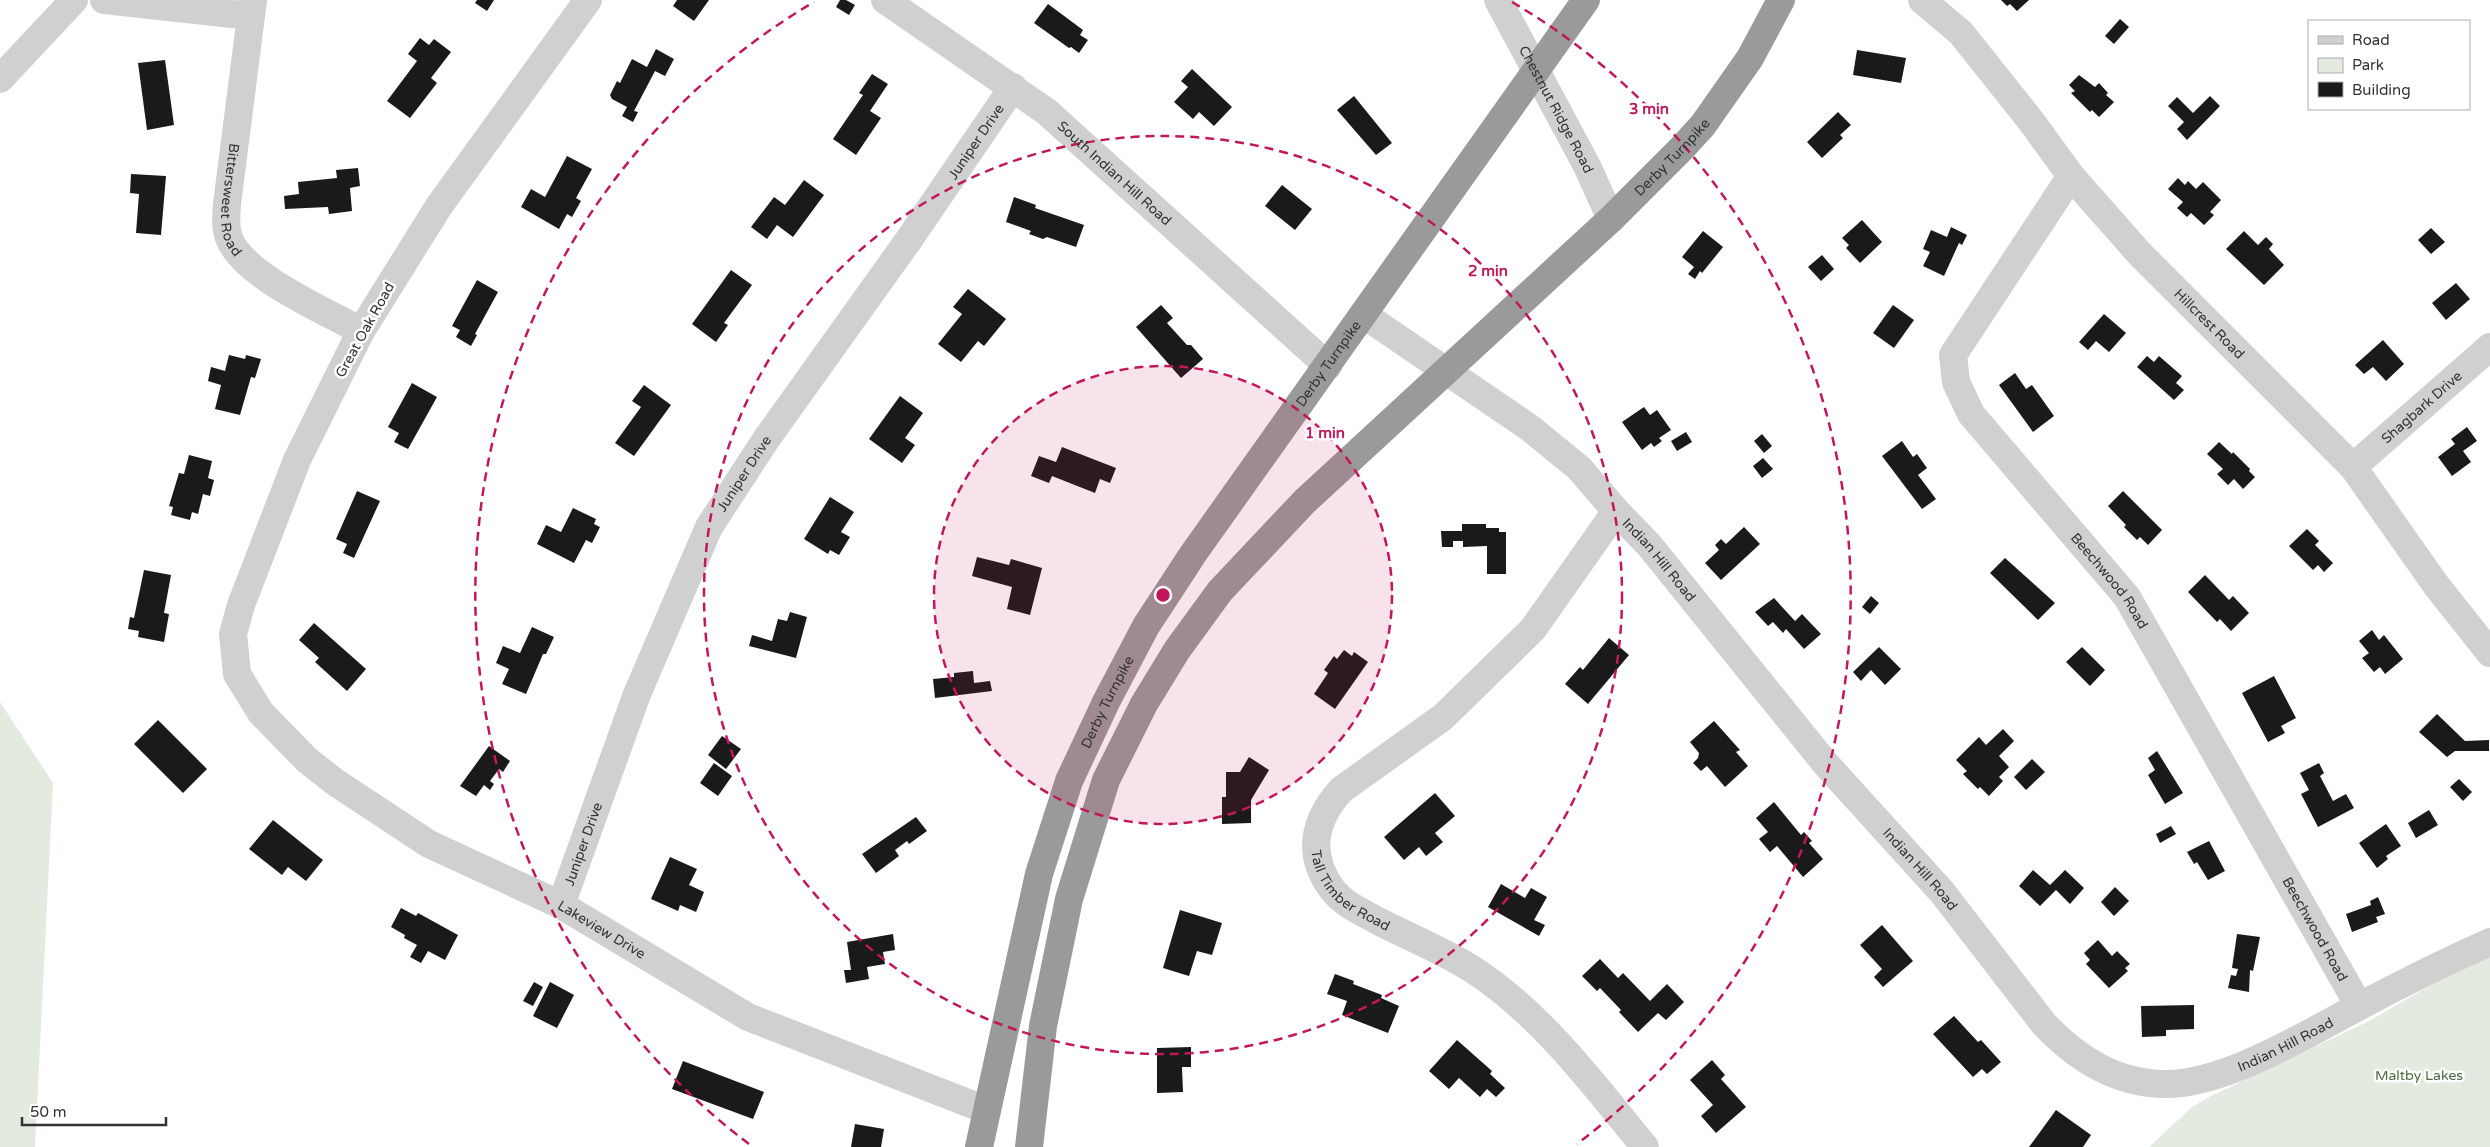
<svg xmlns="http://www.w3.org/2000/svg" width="2490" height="1147" font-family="'Varela Round',sans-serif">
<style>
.green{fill:#e3ebe0}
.building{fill:#1a1a1a}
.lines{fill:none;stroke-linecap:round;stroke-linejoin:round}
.minor{stroke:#d0d0d0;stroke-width:28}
.highway{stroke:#9a9a9a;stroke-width:28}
.ring{fill:none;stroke:#c2185b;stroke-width:2.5;stroke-dasharray:9 6}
.labels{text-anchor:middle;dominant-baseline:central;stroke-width:5;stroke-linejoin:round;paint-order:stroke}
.street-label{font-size:14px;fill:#333;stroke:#fff}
.park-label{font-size:14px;fill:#4e6b43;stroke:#fff}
.centre{fill:#c2185b;stroke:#fff;stroke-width:2.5}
.ring-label{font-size:15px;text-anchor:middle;font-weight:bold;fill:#c2185b;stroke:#fff;stroke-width:5;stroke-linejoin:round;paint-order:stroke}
</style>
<rect width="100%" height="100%" fill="#fff"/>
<!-- green -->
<g class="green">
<polygon points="0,702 53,783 35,1147 0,1147"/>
<polygon points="2490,951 2490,1147 2149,1147 2192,1107 2213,1095 2369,1021"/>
</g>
<!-- building -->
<g class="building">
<polygon points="477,0 494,0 487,11 475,3"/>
<polygon points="677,0 709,0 694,21 673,6"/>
<polygon points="840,0 846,0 855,5 849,15 836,7"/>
<polygon points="2001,0 2029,0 2017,11 2010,4 2007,6"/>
<polygon points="1048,4 1083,30 1080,35 1088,40 1079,53 1071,47 1069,48 1034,23"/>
<polygon points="2120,19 2129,27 2114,44 2105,36"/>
<polygon points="420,38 429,45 434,39 451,52 431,78 437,83 410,118 387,101 417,61 408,54"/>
<polygon points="656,49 674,59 665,76 655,71 634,111 638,112 633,122 622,116 627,107 612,99 610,95 617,81 620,83 632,59 647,67"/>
<polygon points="1857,50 1906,58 1901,83 1853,75"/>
<polygon points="165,60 174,125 147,130 138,63"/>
<polygon points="1192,69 1232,107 1214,126 1199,112 1193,119 1174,102 1188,87 1181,81"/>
<polygon points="872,74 888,84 870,111 881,118 856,155 833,139 863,95 859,93"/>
<polygon points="2079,75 2095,87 2099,83 2108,93 2106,95 2114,102 2099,117 2092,110 2090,112 2071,93 2075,91 2069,85"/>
<polygon points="1354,96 1392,143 1376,155 1337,110"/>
<polygon points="2210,96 2220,106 2187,140 2177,129 2184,122 2168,106 2177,97 2193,113"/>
<polygon points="1838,112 1851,125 1840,135 1843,138 1822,158 1807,142"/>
<polygon points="567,156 592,169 576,198 581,201 572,217 567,214 559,229 521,207 531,189 545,197"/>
<polygon points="358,168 360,186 350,188 352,211 329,214 328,207 285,209 284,196 299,194 298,182 337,178 336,170"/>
<polygon points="131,174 166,176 161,235 136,233 139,194 130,193"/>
<polygon points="2178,178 2185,185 2188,181 2196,189 2203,182 2221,200 2210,212 2214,215 2204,225 2191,213 2187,217 2177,208 2183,202 2168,189"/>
<polygon points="804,180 824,195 793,237 777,225 767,239 751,227 774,197 785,205"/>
<polygon points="1282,185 1312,209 1295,230 1265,206"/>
<polygon points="1014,197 1036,205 1035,208 1084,225 1076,247 1047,237 1043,239 1029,234 1031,231 1006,222"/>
<polygon points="1862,220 1882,242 1860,263 1846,248 1849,245 1842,238"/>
<polygon points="1951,227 1967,235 1962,245 1959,243 1944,276 1923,266 1930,252 1923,249 1931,230 1947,237"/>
<polygon points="2431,228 2445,242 2431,254 2418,240"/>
<polygon points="1703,231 1723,247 1702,273 1700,271 1695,279 1688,274 1694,267 1682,257"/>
<polygon points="2244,231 2258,245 2266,237 2273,244 2269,249 2284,265 2264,285 2226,249"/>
<polygon points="1822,255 1834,269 1821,281 1808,267"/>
<polygon points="731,270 752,285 724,323 728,325 716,342 692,324"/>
<polygon points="477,280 498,292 475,334 477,335 471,346 456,337 460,330 452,326"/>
<polygon points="2456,283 2470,299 2446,320 2432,303"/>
<polygon points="968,289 1006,319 984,346 978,341 961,362 938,344 962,314 953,307"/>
<polygon points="1161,305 1173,318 1167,323 1187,345 1191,345 1203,359 1181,378 1136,327"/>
<polygon points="1893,305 1914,320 1894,348 1873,333"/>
<polygon points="2104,314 2126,333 2109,352 2096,341 2088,350 2079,342"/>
<polygon points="2383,340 2404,364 2386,381 2373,367 2364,374 2355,365"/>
<polygon points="229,355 245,359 246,355 261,359 255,378 251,377 240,415 215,409 221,385 208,381 211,367 225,371"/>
<polygon points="2147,356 2154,362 2159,356 2182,376 2176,383 2184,390 2174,400 2137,367"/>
<polygon points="2015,373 2026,389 2032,385 2054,416 2033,432 1999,385"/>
<polygon points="412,383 437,397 408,449 394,442 399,433 388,427"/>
<polygon points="644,385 671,405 634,456 615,443 641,407 632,401"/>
<polygon points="900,396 923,413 905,438 915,445 902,463 869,439"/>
<polygon points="1644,407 1650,415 1657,410 1671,430 1659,438 1662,441 1654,447 1651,443 1642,450 1622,422"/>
<polygon points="2467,427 2477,441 2463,451 2471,462 2452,476 2438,457 2455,444 2451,439"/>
<polygon points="1686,432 1692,442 1677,451 1671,441"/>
<polygon points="1762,434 1772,446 1764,453 1754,441"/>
<polygon points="1902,441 1913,457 1917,454 1927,468 1918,475 1936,499 1922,509 1882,456"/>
<polygon points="2219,442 2232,454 2233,452 2250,469 2249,471 2255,477 2243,489 2234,479 2228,485 2217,474 2223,469 2207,454"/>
<polygon points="1062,447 1116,468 1110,483 1100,479 1095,493 1052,476 1049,483 1031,476 1039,456 1056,462"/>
<polygon points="189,455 212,461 208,478 214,480 210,496 203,494 198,514 192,512 190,520 171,515 173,507 169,506 179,473 184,474"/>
<polygon points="1763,458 1773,469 1762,478 1753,466"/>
<polygon points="357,491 380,501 354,558 343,553 347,544 336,539"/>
<polygon points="2123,491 2162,530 2148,545 2140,537 2137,540 2124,527 2126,525 2108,506"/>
<polygon points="830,497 854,512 841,532 850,537 839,555 830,550 828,554 804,539"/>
<polygon points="573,508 596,519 594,524 600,527 592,543 586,540 574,563 537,544 546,525 561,532"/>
<polygon points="1462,524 1486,524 1486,528 1499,528 1499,532 1506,532 1506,574 1487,574 1487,546 1463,547 1463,541 1453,541 1453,547 1442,547 1441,531 1462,531"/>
<polygon points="1744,527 1760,544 1721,580 1705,563 1719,550 1715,545 1721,539 1726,544"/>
<polygon points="2307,529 2319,541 2315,545 2333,563 2324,572 2318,565 2313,570 2289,546"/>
<polygon points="977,557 1009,565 1011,559 1042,568 1030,615 1007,609 1012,587 972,576"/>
<polygon points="2005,558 2055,603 2038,620 1990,573"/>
<polygon points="144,570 171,575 164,613 169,614 164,642 138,637 139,631 128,629 130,617 134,618"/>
<polygon points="2205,575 2229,600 2233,596 2249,613 2231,631 2220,619 2217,622 2188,592"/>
<polygon points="1871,596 1879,603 1870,614 1862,607"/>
<polygon points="1774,598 1795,621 1802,614 1821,634 1804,649 1786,629 1783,633 1773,622 1768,626 1755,612"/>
<polygon points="790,612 807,617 796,658 749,646 752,635 772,641 778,619 787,621"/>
<polygon points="314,623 366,669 347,691 315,662 319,658 299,640"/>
<polygon points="532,627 554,637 546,654 543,654 526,694 502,684 509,669 496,663 503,646 520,653"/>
<polygon points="2372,630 2379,640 2384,635 2403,659 2385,674 2380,667 2374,672 2362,658 2369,653 2359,641"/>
<polygon points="1609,638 1629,655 1588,704 1565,684 1580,667 1583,670"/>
<polygon points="1879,647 1901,669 1885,685 1871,670 1861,681 1853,672"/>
<polygon points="2082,647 2105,670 2090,686 2066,662"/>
<polygon points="1344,650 1352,656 1354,652 1368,662 1335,709 1314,694 1328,673 1324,670 1334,656 1337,659"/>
<polygon points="973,671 974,683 990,681 992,691 935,698 933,679 954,677 954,673"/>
<polygon points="2274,676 2296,718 2281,726 2285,733 2268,742 2242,693"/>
<polygon points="2437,714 2465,741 2489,740 2489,751 2455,751 2447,757 2419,732"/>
<polygon points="158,720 207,769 183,793 134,744"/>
<polygon points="1714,721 1740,750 1736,752 1748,766 1725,787 1707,766 1701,771 1693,763 1698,758 1699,753 1690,742"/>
<polygon points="2003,729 2014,741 1999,756 2009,767 1999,777 2003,781 1989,796 1980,787 1978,789 1963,774 1967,771 1956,760 1979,737 1986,745"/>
<polygon points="722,736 741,749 726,769 708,755"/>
<polygon points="489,746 510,761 503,772 499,769 490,781 494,784 490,790 484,785 476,796 460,786"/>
<polygon points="2157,751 2183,793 2165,804 2148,775 2155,770 2148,758"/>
<polygon points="1249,757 1269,770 1251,800 1251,823 1222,824 1222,797 1226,797 1226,772 1240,772"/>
<polygon points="2032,759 2045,772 2026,790 2014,777"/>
<polygon points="714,763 732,776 718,796 700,783"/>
<polygon points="2319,763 2324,773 2320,776 2333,801 2346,794 2354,808 2318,827 2301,794 2309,790 2300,773"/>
<polygon points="2459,779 2472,792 2463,801 2450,787"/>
<polygon points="1435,793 1455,816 1435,833 1443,842 1426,856 1419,847 1404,860 1384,837"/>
<polygon points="1774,802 1801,835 1804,832 1812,841 1809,843 1823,859 1803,877 1777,846 1770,852 1759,839 1768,832 1756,818"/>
<polygon points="2429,810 2438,825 2416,838 2408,823"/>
<polygon points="916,817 927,831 909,844 907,841 895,850 899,856 876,873 862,854"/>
<polygon points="273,820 323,860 306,881 288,867 282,875 249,849"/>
<polygon points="2386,824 2401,846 2386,856 2388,859 2377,868 2359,843"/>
<polygon points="2171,826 2176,834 2160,843 2156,834"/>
<polygon points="2209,841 2225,871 2208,880 2197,862 2194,864 2187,852"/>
<polygon points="670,857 697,869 689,885 704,892 696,912 680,905 678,911 651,899"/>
<polygon points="2033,870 2050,885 2065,870 2084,888 2070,904 2056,890 2040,906 2019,886"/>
<polygon points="1501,884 1525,898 1531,888 1547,897 1534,920 1545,925 1539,936 1488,907"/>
<polygon points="2115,887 2129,901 2114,916 2101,902"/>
<polygon points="2378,897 2385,914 2376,917 2378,922 2352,932 2346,914 2371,905 2370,901"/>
<polygon points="401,908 416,916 418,913 458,935 445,960 428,951 421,963 410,957 417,945 404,938 405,935 391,927"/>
<polygon points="1180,910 1222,923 1212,955 1197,951 1189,976 1163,968"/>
<polygon points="1882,925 1913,961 1883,987 1874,977 1882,969 1860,945"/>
<polygon points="893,934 895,950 883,952 885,964 867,967 869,979 846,983 844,970 851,970 847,942"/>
<polygon points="2237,934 2260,937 2253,971 2250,970 2249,992 2228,988 2231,975 2236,976 2238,969 2232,968"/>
<polygon points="2098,940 2112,956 2117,951 2130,964 2125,968 2128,971 2109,988 2086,964 2090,960 2084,953"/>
<polygon points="1600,959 1618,978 1623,973 1650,1001 1667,984 1684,1002 1666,1020 1658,1013 1638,1032 1619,1012 1621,1010 1600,988 1597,991 1582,976"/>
<polygon points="1335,974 1354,981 1353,984 1382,995 1381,998 1399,1006 1388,1033 1342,1015 1347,1001 1327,994"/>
<polygon points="534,982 543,987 533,1006 523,1001"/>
<polygon points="550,982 574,995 557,1028 533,1016"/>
<polygon points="2194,1005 2194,1029 2166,1030 2166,1036 2142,1037 2141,1006"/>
<polygon points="1954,1016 1978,1042 1981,1040 2001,1062 1987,1074 1982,1069 1973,1077 1933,1034"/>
<polygon points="1457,1040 1492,1071 1490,1074 1505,1088 1496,1097 1487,1089 1480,1097 1459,1078 1449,1089 1429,1071"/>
<polygon points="1191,1047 1191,1067 1182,1067 1183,1092 1157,1093 1157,1048"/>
<polygon points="1712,1060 1725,1075 1721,1079 1746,1107 1716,1133 1701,1116 1713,1105 1690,1080"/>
<polygon points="683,1061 764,1092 753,1119 672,1089"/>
<polygon points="2056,1110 2091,1135 2083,1147 2029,1147"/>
<polygon points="855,1124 884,1129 881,1147 851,1147"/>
</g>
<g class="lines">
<!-- minor -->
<g class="minor">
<polyline points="104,0 251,16"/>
<path id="s1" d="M253 0 227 204C226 215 225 227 229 238 243 276 326 311 361 331"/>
<path id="s2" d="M588 0 439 206 361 331 297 460 241 605 233 634 237 674 261 713 307 760 335 782 429 844 561 905 748 1017 986 1110"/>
<path id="s3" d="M885 0 1047 112 1328 366"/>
<path id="s4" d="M1498 0 1587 166 1611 219"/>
<path id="s5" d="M1922 0 1961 33 2031 121 2071 176 2139 253 2353 467 2436 585 2490 653"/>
<polyline points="0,79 74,0"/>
<path id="s6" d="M2071 176 1953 355 1956 382 1971 414 2127 597 2359 1006"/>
<path id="s7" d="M1364 315 1530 428 1579 468 1616 511 1649 545 1825 763 1942 892 2044 1024C2077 1059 2116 1084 2166 1084 2225 1084 2305 1035 2358 1007 2401 984 2445 962 2490 942"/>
<path id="s8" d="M2353 467 2490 347"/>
<path id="s9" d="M1616 511 1533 629 1443 717 1341 790C1314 820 1306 854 1332 889 1343 904 1362 912 1378 921 1415 940 1454 955 1488 980 1550 1025 1597 1089 1645 1147"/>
<path id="s10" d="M561 905 637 694 709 527 767 438 908 241 1013 87"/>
</g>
<!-- highway -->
<g class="highway">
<path id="s11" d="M979 1147 1039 874 1069 781 1106 702 1146 626 1193 554 1586 0"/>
<path id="s12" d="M1029 1147 1043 1026 1069 899 1106 780 1144 704 1177 650 1220 591 1305 501 1611 219 1683 147 1703 125 1750 58 1781 0"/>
</g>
</g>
<!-- distance rings -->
<circle cx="1163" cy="595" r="229" fill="#c2185b" fill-opacity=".12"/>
<g class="ring">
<circle cx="1163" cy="595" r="229"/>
<circle cx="1163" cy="595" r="459"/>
<path d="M749 1144A688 688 0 0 1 814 2M1512 2A688 688 0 0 1 1577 1144"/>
</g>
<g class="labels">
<!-- street labels -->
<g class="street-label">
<text stroke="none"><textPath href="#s4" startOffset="124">Chestnut Ridge Road</textPath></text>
<text stroke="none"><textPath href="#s10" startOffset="875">Juniper Drive</textPath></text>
<text stroke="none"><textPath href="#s12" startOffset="1224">Derby Turnpike</textPath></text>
<text stroke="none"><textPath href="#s3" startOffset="288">South Indian Hill Road</textPath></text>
<text stroke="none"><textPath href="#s1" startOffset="202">Bittersweet Road</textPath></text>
<text stroke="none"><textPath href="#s5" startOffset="434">Hillcrest Road</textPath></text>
<text transform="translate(365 330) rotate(-61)">Great Oak Road</text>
<text stroke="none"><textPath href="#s11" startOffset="870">Derby Turnpike</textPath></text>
<text stroke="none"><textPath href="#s8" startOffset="91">Shagbark Drive</textPath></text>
<text stroke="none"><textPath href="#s10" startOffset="470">Juniper Drive</textPath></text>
<text stroke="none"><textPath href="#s7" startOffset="386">Indian Hill Road</textPath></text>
<text stroke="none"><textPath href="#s6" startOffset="494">Beechwood Road</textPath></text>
<text stroke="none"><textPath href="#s11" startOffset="465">Derby Turnpike</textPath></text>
<text stroke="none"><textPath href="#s10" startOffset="65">Juniper Drive</textPath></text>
<text stroke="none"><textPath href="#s7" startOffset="791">Indian Hill Road</textPath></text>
<text stroke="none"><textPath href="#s9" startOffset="518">Tall Timber Road</textPath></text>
<text stroke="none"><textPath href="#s6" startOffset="899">Beechwood Road</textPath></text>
<text stroke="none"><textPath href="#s2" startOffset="1224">Lakeview Drive</textPath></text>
<text stroke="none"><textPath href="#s7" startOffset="1256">Indian Hill Road</textPath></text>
</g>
<!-- park labels -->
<g class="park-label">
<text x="2419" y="1075">Maltby Lakes</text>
</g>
</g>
<circle cx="1163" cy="595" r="8" class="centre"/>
<g class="ring-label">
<text x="1649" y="114">3 min</text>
<text x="1488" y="276">2 min</text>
<text x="1325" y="438">1 min</text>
</g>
<!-- legend -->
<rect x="2308" y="20" width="162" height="90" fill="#ffffff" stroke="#adadad"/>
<rect x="2318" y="36" width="25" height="8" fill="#d0d0d0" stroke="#adadad"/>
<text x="2352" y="45" font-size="15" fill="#333333">Road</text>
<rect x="2318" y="58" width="25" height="15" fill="#e3ebe0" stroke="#adadad"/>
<text x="2352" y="70" font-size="15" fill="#333333">Park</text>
<rect x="2318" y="82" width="25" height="15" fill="#1a1a1a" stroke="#adadad"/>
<text x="2352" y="95" font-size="15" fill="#333333">Building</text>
<!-- scale -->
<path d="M22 1117v8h144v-8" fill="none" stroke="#333333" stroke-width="2.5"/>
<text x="30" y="1117" font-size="15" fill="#333333" stroke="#ffffff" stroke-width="4" paint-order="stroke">50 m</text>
</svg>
